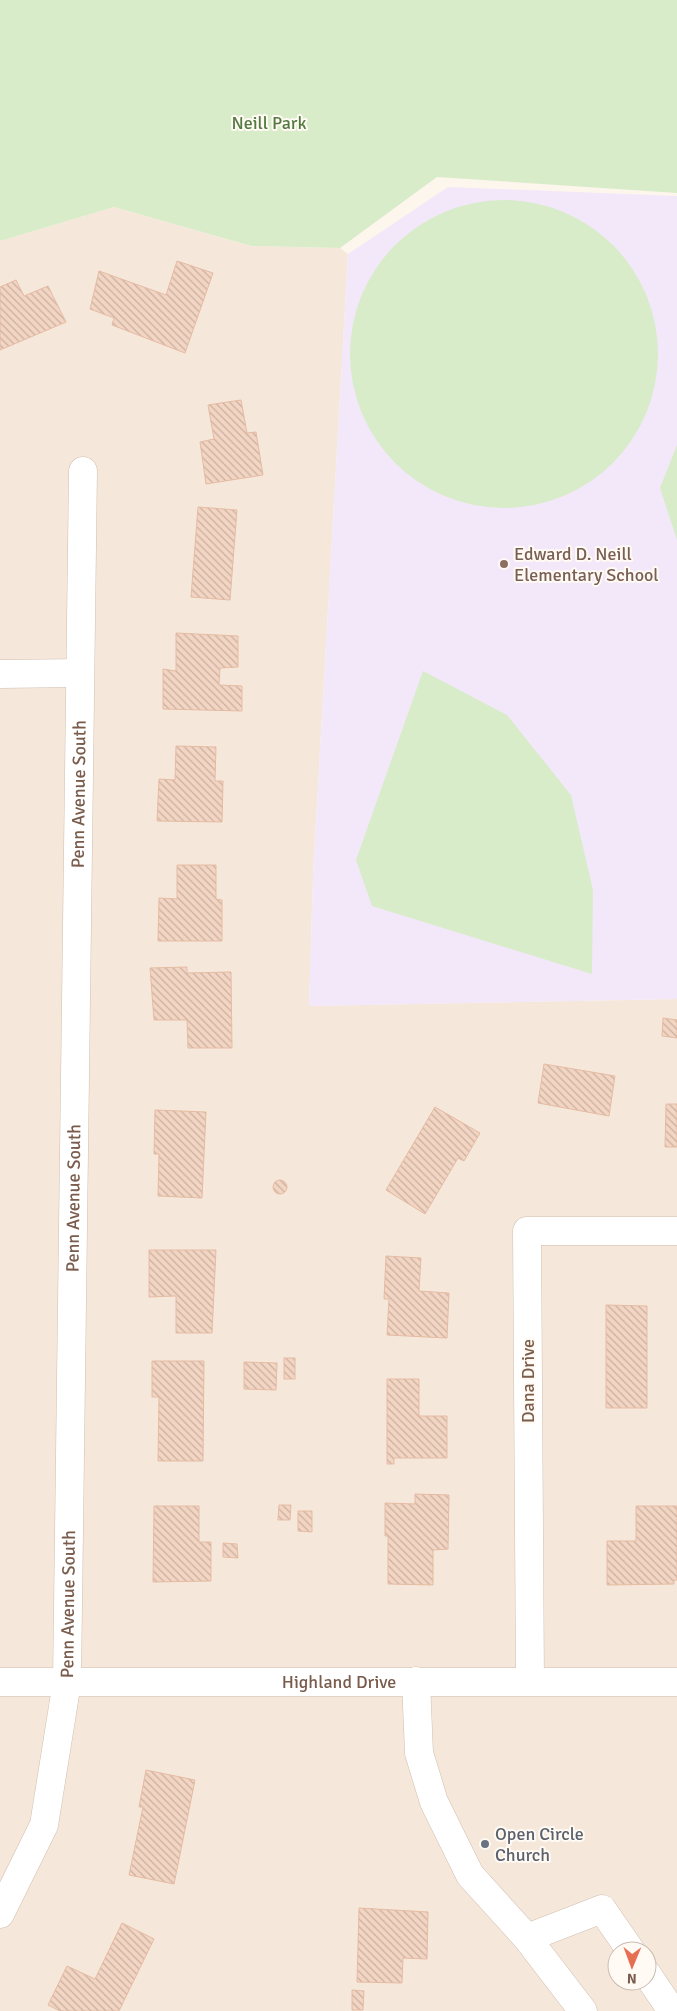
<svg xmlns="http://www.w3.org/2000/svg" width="677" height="2011" font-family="Signika,sans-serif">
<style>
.residential{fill:#f5e8da;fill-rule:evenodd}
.education{fill:#f3e8fa}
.green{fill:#d8ecc9}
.building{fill:url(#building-back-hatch);stroke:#e6bba3}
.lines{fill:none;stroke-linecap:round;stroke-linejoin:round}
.minor-casing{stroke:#d1beb0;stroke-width:29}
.minor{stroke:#fff;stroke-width:28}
.education-dot{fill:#8d6e63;stroke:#fffaf3;stroke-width:2}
.worship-dot{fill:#6b7280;stroke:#fffaf3;stroke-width:2}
.labels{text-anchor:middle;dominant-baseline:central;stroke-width:4;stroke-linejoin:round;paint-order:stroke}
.park-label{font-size:18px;fill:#537a41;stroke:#fffaf3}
.education-label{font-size:18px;fill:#785e54;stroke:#fffaf3;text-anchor:start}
.street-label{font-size:18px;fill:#7a5c4d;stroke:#fffaf3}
.worship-label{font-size:18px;fill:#5b616d;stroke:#fffaf3;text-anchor:start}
</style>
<defs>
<pattern id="building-back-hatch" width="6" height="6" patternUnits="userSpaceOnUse" patternTransform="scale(1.25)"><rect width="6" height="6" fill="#f3d5c3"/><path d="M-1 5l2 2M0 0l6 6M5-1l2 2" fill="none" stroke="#cab0a1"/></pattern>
</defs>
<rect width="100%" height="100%" fill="#fdf6ec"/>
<!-- residential -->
<path class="residential" d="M114 207 250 246 340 248 348 254 313 874 309 1006 677 999V2011H0V241ZM617 1951H647V1981H617Z"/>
<!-- education -->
<polygon class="education" points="448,187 677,196 677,999 309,1006 313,874 348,254"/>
<!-- green -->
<g class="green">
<polygon points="0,0 677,0 677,193 437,177 340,248 251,246 114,207 0,241"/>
<circle cx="504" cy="354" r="154"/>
<polygon points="677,445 677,540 660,488"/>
<polygon points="423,671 507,715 571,795 593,890 592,974 372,906 356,860"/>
</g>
<!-- building -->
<g class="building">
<polygon points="177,261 213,273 185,353 112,325 114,318 90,309 99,271 166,295"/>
<polygon points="16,280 24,296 48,286 66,322 0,350 0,287"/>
<polygon points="241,400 247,433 256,432 263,475 206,484 200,442 214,439 208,405"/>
<polygon points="198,507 237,510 230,600 191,597"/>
<polygon points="176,633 238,636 238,667 220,668 219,685 242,686 242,711 163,709 163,669 176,671"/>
<polygon points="176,746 216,747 215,781 223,781 222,822 157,821 159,779 175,780"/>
<polygon points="177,865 216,865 216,899 222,900 222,941 158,941 159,898 177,899"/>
<polygon points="187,967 187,973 231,972 232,1048 188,1048 187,1020 154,1020 150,968"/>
<polygon points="663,1018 677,1020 677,1038 662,1036"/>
<polygon points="544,1064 615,1076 609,1116 538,1103"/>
<polygon points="666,1104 677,1104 677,1147 665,1147"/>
<polygon points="435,1107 480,1133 464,1161 458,1158 425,1214 386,1190"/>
<polygon points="155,1110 206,1112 202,1198 158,1196 159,1154 154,1154"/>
<circle cx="280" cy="1187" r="7"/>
<polygon points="149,1250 216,1250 212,1333 176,1333 176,1296 149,1297"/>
<polygon points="386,1256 421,1258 419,1291 449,1293 447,1338 387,1335 389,1299 384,1299"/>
<polygon points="606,1305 647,1306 647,1408 606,1408"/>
<rect x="284" y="1358" width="11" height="21"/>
<polygon points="152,1361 204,1361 203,1461 158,1461 159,1397 152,1397"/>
<polygon points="244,1362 277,1363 276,1390 244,1389"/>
<polygon points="387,1379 419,1379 419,1416 447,1416 447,1458 394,1458 394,1464 387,1464"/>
<polygon points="415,1494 449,1495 448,1549 433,1550 433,1585 388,1584 388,1536 385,1536 385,1503 415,1504"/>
<polygon points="279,1505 291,1505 290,1520 278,1520"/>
<polygon points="154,1506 199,1506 199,1542 211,1542 211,1581 153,1582"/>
<polygon points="636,1506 677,1506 677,1580 674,1580 674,1584 607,1585 607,1541 636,1541"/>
<polygon points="298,1511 312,1511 312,1532 298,1531"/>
<polygon points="223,1543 237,1544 238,1558 223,1557"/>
<polygon points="146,1770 195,1780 174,1884 129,1875 143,1807 139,1807"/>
<polygon points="359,1908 428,1912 427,1959 403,1958 402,1983 357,1982"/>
<polygon points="122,1923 154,1939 119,2011 60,2011 48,2005 67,1966 95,1979"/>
<polygon points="352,1990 364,1991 363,2010 352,2010"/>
</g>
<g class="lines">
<!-- minor casing -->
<g class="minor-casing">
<g id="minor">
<polyline points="0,674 79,673"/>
<polyline points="416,1681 419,1753 434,1802 470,1875 527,1938 583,2011"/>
<polyline points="530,1681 527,1231 677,1231"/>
<path id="s1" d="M0 1682H677"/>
<path id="s2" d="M0 1914 44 1825 67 1682 83 471"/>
<polyline points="527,1938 602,1909 631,1951"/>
<polyline points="647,1974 672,2011"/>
</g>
</g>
<!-- minor -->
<use href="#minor" class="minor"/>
</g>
<!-- markers -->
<circle class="education-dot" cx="504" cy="564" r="5"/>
<circle class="worship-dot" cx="485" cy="1844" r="5"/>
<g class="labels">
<!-- park labels -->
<g class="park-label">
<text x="269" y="123">Neill Park</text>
</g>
<!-- education labels -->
<g class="education-label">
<text x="514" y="554">Edward D. Neill<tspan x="514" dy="21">Elementary School</tspan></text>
</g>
<!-- street labels -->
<g class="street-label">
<text stroke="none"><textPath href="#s2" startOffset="1132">Penn Avenue South</textPath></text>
<text stroke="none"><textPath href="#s2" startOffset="728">Penn Avenue South</textPath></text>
<text transform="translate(528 1381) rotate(-90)">Dana Drive</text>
<text stroke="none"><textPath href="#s2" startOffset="322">Penn Avenue South</textPath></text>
<text stroke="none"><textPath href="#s1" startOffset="339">Highland Drive</textPath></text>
</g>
<!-- worship labels -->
<g class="worship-label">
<text x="495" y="1834">Open Circle<tspan x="495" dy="21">Church</tspan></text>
</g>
</g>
<!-- north arrow -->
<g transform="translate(632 1966) rotate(181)"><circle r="24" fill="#fffaf3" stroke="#cabbb1"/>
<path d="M0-4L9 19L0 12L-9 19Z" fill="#e76f51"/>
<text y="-8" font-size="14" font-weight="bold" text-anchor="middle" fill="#7a5c4d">N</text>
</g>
</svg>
